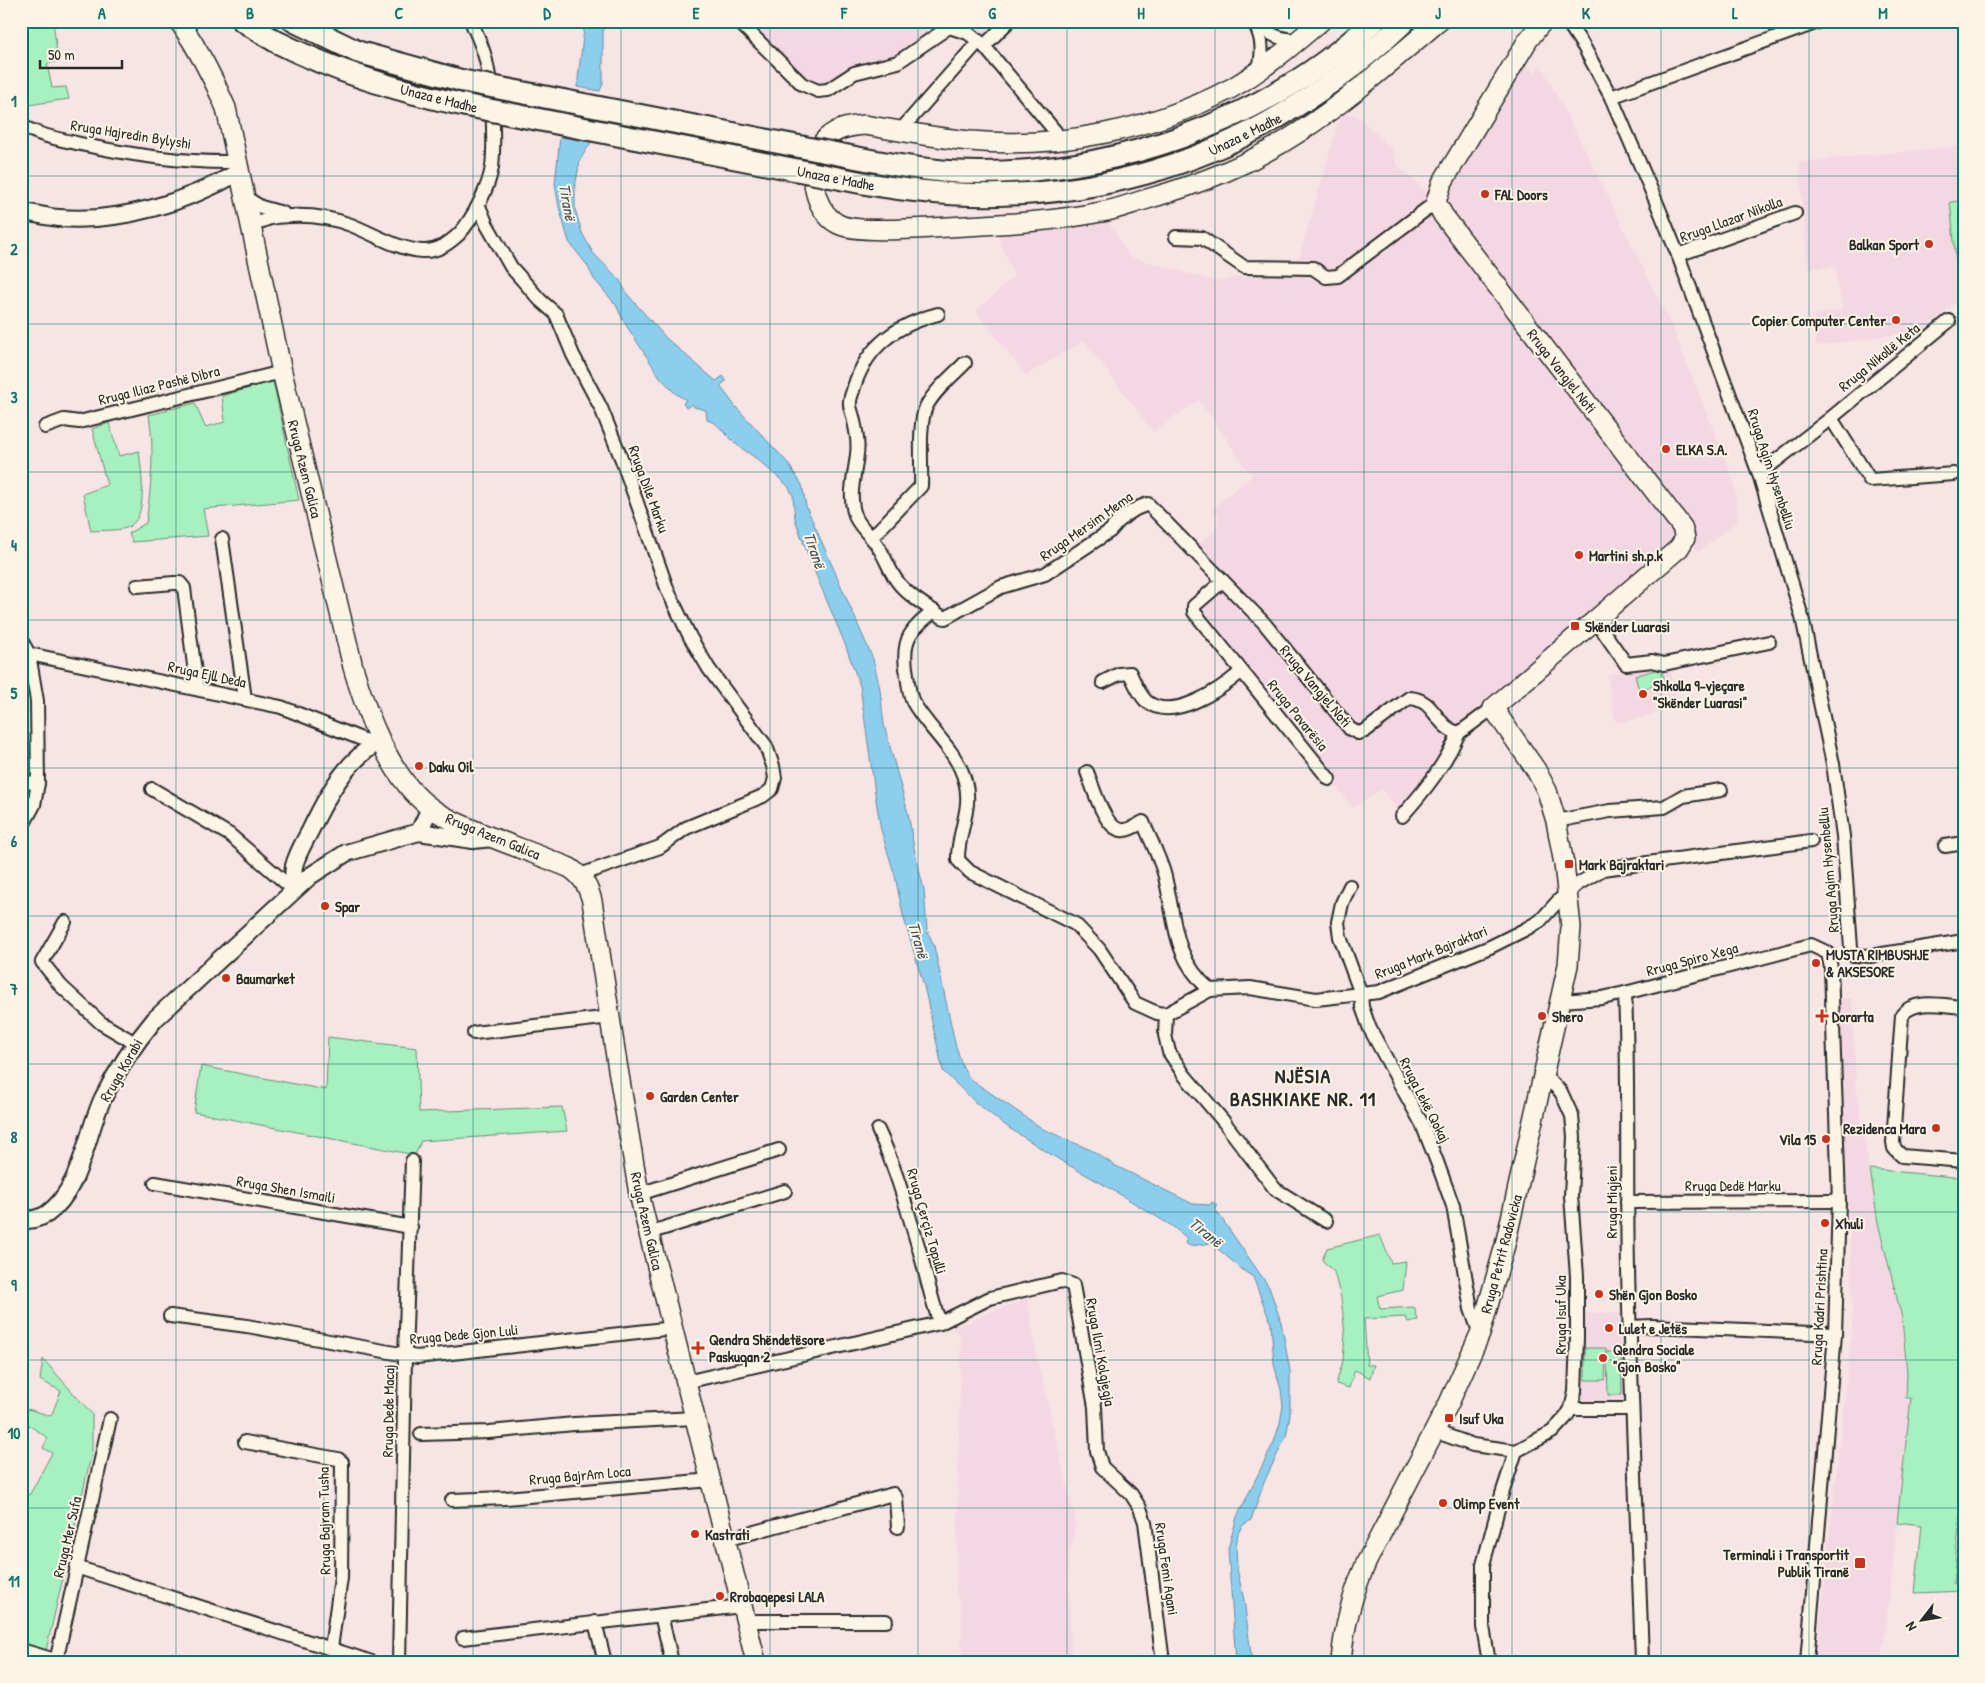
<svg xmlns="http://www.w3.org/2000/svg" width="1985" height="1683" font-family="'Patrick Hand',sans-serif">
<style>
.built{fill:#f3d8e3}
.green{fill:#a7f0bf;stroke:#698e75}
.water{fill:#8dceee;stroke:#668da0}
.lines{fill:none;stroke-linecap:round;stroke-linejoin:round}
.minor-casing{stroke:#2b2b2b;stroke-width:16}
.tertiary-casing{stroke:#2b2b2b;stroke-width:20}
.secondary-casing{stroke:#2b2b2b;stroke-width:22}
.trunk-casing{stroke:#2b2b2b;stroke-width:25}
.minor{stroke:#fcf5e5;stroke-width:12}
.tertiary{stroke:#fcf5e5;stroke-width:16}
.secondary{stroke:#fcf5e5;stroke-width:19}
.trunk{stroke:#fcf5e5;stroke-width:21}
.trunk-bridge-casing{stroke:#2b2b2b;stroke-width:25;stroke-linecap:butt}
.trunk-bridge{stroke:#fcf5e5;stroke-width:21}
.grid{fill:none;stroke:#0f766e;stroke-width:1;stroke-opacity:0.55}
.poi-dot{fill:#c8321e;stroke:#fcf5e5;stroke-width:2}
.labels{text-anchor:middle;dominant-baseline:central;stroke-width:4;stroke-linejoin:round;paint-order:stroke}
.street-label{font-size:15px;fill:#2b2b2b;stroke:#fcf5e5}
.poi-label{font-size:15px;font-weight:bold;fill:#2b2b2b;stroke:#fcf5e5;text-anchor:start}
.water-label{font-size:16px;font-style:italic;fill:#44545c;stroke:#fcf5e5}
.district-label{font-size:20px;font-weight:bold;letter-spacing:1px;fill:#2b2b2b;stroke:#fcf5e5}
.neatline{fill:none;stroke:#0f766e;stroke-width:2}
.grid-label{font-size:16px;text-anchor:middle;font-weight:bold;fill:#0f766e}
</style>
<rect width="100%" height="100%" fill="#f7e4e4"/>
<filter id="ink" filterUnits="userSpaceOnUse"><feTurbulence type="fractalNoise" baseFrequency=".02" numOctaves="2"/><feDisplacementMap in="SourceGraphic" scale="10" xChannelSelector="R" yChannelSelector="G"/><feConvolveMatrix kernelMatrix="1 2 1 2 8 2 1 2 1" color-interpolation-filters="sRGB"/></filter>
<g filter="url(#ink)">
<!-- built -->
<g class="built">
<polygon points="738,21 1009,21 984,46 949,27 898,62 818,91"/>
<polygon points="1520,61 1535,73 1541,65 1593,166 1671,325 1734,481 1738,520 1699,552 1685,539 1459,733 1402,816 1382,789 1353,808 1194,612 1223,581 1192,550 1215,531 1219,516 1210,511 1252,476 1199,400 1153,431 1084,341 1026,375 976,311 1014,276 995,228 1102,212 1130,257 1216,281 1296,268 1342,111 1359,117 1393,151 1396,164 1436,202"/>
<polygon points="1964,146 1964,298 1961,298 1915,338 1912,332 1816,346 1813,315 1842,310 1835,267 1808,268 1799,162"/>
<polygon points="1656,664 1664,666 1670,669 1678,704 1674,708 1650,714 1646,717 1616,723 1607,675"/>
<polygon points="1852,998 1856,1085 1878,1223 1902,1318 1907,1373 1906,1397 1911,1398 1882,1662 1816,1662 1852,1327 1851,1257 1837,999"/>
<polygon points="1028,1298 1036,1354 1076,1524 1068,1560 1071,1662 962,1662 961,1606 956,1593 961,1336 949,1325 968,1323 986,1314"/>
<polygon points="1582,1313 1621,1313 1625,1400 1582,1400"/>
</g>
<!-- green -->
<g class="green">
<polygon points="21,21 53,21 58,61 47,64 52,88 66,87 69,99 21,106"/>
<polygon points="1964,201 1964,280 1958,281 1950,202"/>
<path d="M273 381 299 500 203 509 208 536 132 542 129 533 146 523C151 487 155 451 149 415L195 403 205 427 225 422 222 396Z"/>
<path d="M109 423 119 456 139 451C141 470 150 520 126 528 116 531 102 530 91 531L83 494 107 485 92 429Z"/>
<polygon points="1661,668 1665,682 1639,690 1635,676"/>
<polygon points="328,1037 417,1048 419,1112 562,1107 567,1131 421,1141 415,1155 194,1112 201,1066 326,1090"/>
<polygon points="1870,1169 1964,1178 1964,1516 1960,1516 1953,1583 1964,1584 1964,1591 1915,1593 1922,1525 1897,1522 1911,1398 1906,1398 1907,1373 1902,1318 1878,1223"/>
<polygon points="1380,1235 1391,1263 1406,1261 1403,1290 1377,1296 1380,1309 1414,1307 1418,1320 1408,1322 1406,1317 1364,1319 1367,1365 1374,1365 1370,1378 1355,1370 1349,1388 1336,1384 1343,1361 1345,1334 1341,1298 1334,1272 1322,1260 1327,1248"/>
<polygon points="1585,1348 1606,1348 1605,1380 1585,1380"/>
<polygon points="1607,1352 1621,1352 1622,1395 1608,1395"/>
<polygon points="43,1359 92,1414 92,1452 46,1651 21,1645 21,1497 30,1494 52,1453 43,1448 48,1438 21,1420 28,1409 51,1416 61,1391 40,1380"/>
</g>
<!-- water -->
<g class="water">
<polygon points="585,21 603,21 603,83 600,91 577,87"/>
<polygon points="560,137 591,142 580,160 575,187 575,209 582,233 593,253 619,279 627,294 667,339 716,381 723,376 726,381 720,386 735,406 787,462 802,485 806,506 873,659 880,689 884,725 908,813 914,848 924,890 927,930 934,946 955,1043 963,1068 970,1079 1043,1129 1093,1151 1114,1165 1193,1204 1210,1205 1212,1202 1217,1205 1215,1209 1269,1287 1281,1322 1290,1371 1290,1415 1286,1436 1265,1480 1251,1520 1243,1525 1238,1533 1236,1546 1237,1569 1244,1600 1252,1662 1236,1662 1228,1549 1237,1517 1274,1442 1280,1423 1283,1406 1281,1390 1274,1364 1271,1324 1253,1277 1244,1271 1211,1243 1190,1246 1185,1243 1187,1238 1172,1226 1101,1183 1063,1162 1009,1128 975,1102 943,1071 924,986 903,915 895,876 881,830 876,800 860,686 845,644 809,558 795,519 793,495 788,486 757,459 737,445 715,423 707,420 706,410 694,407 692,404 686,408 683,403 686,400 675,393 660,377 624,322 616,305 594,279 587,265 569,242 559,207 555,184"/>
</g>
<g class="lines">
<!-- minor casing -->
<g class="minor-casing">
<g id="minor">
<polyline points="738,21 802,84 818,91 828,90 854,73 898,62 949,27 968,33 984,46 1055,131 1060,141"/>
<path d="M1254 21C1270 34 1277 40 1299 40"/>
<polyline points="1567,21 1584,47 1611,97 1655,199 1678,255 1759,474 1802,617 1833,764 1843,836 1851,948 1853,955 1870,956 1964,941"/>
<path d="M1254 23C1263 38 1263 52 1259 69"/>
<polyline points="984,46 1009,21"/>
<polyline points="1611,97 1821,21"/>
<path d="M21 125C37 135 58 139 76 143 129 155 184 163 237 162"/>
<polyline points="900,131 979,41"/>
<polyline points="245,197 261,207 283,213"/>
<polyline points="479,206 487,225 511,267 540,300 556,314 573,355 601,408 622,460 668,591 690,637 709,669 766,746 773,766 775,778 772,789 763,796 686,828 660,847 580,875"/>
<path d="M252 227C267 217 274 217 291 216 311 215 332 218 351 225 374 234 397 249 422 251 437 252 448 244 459 234 473 219 489 187 492 167 495 140 492 82 485 57 482 45 476 33 471 21"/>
<polyline points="1176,237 1202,238 1244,267 1313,268 1326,277 1338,276 1436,202"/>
<polyline points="1678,255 1795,213"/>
<path d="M938 314C897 325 867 345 854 387 853 392 850 397 850 402 849 406 852 412 853 417 856 429 859 442 857 454 855 476 847 496 856 518 861 528 870 535 877 545 885 556 889 570 897 581 908 596 927 606 942 617L945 618 1001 587 1045 574 1110 531C1120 518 1132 509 1148 504L1264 623 1350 729 1358 733 1365 731 1409 698C1436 699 1435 728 1459 733L1493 708"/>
<polyline points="1831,418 1870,480 1954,474"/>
<polyline points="45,427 64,420 79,422 282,372"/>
<polyline points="1759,474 1831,418 1949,321"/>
<path d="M872 537 921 486C922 466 918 424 926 407 934 391 952 376 965 363"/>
<polyline points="222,539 245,699"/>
<polyline points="1223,581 1194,606 1194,612 1329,779"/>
<polyline points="137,586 174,583 180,583 184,588 197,688"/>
<path d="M934 611C912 629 902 637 906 668 908 679 908 692 913 702 928 729 957 750 965 781 973 809 957 833 958 860L970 872 1075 924 1099 949 1135 1003 1157 1013 1166 1014 1210 990 1250 988 1316 999 1379 992 1490 947 1524 930 1540 921 1559 900 1578 884 1603 869 1811 841"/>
<polyline points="1596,621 1626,664 1652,661 1664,664 1769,642"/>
<polyline points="21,640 29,654 37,701 38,783 34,805 21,829"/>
<polyline points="29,654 281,707 374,744"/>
<path d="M1103 682 1119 674 1130 673C1134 682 1139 694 1146 701 1172 723 1221 689 1241 672"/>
<path d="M1087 772C1093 786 1105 833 1124 830 1130 830 1138 825 1143 822 1150 839 1159 856 1164 873 1176 918 1171 956 1210 990"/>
<polyline points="21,782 38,783"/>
<polyline points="152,789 230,835 294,890"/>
<path d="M1402 816C1426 789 1444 766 1459 733"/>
<polyline points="1556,821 1610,811 1664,807 1683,796 1721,790"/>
<polyline points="1945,846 1964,843"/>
<polyline points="1350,886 1342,903 1338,922 1340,937 1361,994 1362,1007 1370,1029 1422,1124 1437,1162 1453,1206 1471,1309 1480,1334"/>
<polyline points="65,922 42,962 61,986 101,1023 135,1043"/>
<path d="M1625 993C1629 1085 1626 1177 1628 1269 1631 1400 1638 1531 1642 1662"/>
<polyline points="1561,1001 1602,998 1625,993 1811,945 1828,953 1831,968 1839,1201 1835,1334 1807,1662"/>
<path d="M1964 1007C1944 1006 1915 998 1902 1015L1893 1142 1894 1148 1902 1156 1964 1161"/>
<polyline points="1166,1014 1165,1035 1169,1052 1185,1076 1224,1122 1275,1189 1326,1221"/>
<polyline points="474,1033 611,1017"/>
<path d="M878 1130C896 1168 907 1209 919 1249 926 1274 931 1299 940 1323"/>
<polyline points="155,1183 411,1227"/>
<polyline points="639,1194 779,1150"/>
<polyline points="1627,1202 1839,1201"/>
<polyline points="648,1233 785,1191"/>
<polyline points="170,1316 247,1326 417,1357 673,1328"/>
<polyline points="1629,1327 1652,1326 1835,1334"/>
<polyline points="686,1382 940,1323 990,1298 1062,1281 1073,1285 1095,1407 1097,1451 1102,1467 1131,1494 1140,1508 1145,1522 1163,1662"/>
<polyline points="1571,1409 1632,1409"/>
<polyline points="1434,1431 1473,1445 1516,1451 1552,1432 1566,1417 1571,1409 1575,1392 1577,1338 1577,1276 1571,1196 1574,1137 1572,1116 1561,1092 1543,1074"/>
<polyline points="421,1434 489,1432 574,1424 695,1418"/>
<polyline points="245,1442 338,1459 342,1462 341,1578 331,1648"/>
<polyline points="452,1500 506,1498 711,1480"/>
<polyline points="725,1540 893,1494 896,1498 898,1527"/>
<polyline points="76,1567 372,1662"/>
<polyline points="661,1615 672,1662"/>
<polyline points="746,1621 886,1621"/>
<polyline points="595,1622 605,1662"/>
<polyline points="463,1638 742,1606"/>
<polyline points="56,1662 110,1419"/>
<polyline points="399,1662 405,1356 412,1161"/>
<polyline points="1489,1662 1483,1627 1483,1565 1502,1494 1516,1451"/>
</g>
</g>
<!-- tertiary casing -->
<g class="tertiary-casing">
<g id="tertiary">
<path d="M21 212C34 213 46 217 59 218 120 223 187 202 239 172"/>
<polyline points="419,832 473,840 493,838"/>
<path d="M294 890C293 882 293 874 294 866 297 854 304 842 310 831 327 796 345 761 380 741"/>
<path d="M21 1221C30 1220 39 1219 47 1214 81 1190 86 1134 103 1098 117 1070 135 1043 155 1019L310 876 346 853 419 832 430 808"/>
<polyline points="21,1652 55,1662"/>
</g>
</g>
<!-- secondary casing -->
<g class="secondary-casing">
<g id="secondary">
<path d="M179 21C198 49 213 77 226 108L282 372 353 667C366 712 391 780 431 808 443 817 458 823 471 829 504 843 537 854 570 868 583 877 588 886 592 901L617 1063 639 1194 756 1662"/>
<path d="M1321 21C1293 45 1262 71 1230 89 1152 130 1058 149 970 141 935 138 900 131 865 125 849 126 833 129 823 142 806 165 812 210 838 224 856 234 926 228 949 227 1000 224 1051 222 1101 212 1115 210 1130 204 1144 200 1203 183 1249 165 1301 131 1350 99 1394 59 1439 21"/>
<path d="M1341 1662C1344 1626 1352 1594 1367 1561L1449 1403 1480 1334 1505 1245 1568 965 1571 927 1564 864 1556 821 1547 791 1536 770 1493 708 1679 548 1685 538 1682 527 1443 215 1436 202 1442 183 1528 40 1543 21"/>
</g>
</g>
<!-- trunk casing -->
<g class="trunk-casing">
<g id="trunk">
<path d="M243 21C255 28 267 37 279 43 335 71 402 92 464 105"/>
<polyline points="294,21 358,52 463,81"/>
<path d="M848 156C884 163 920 170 957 172 1106 178 1264 124 1374 21"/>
<path d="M843 179C1057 224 1246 172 1405 21"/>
</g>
</g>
<!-- minor -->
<use href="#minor" class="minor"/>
<!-- tertiary -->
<use href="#tertiary" class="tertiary"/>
<!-- secondary -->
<use href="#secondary" class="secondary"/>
<!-- trunk -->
<use href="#trunk" class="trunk"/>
<!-- trunk-bridge casing -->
<g class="trunk-bridge-casing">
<g id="trunk-bridge">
<polyline points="463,81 848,156"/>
<polyline points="464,105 843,179"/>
</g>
</g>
<!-- trunk-bridge -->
<use href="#trunk-bridge" class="trunk-bridge"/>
</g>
</g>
<!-- grid -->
<path class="grid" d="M176 21V1662M324 21V1662M473 21V1662M621 21V1662M770 21V1662M918 21V1662M1067 21V1662M1215 21V1662M1364 21V1662M1512 21V1662M1661 21V1662M1809 21V1662M21 176H1964M21 324H1964M21 472H1964M21 620H1964M21 768H1964M21 916H1964M21 1064H1964M21 1212H1964M21 1360H1964M21 1508H1964"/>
<!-- markers -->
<g class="poi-dot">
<circle cx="1485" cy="194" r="5"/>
<circle cx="1929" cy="244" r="5"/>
<circle cx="1896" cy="320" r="5"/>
<circle cx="1666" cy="449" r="5"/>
<circle cx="1579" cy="555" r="5"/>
<rect x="1570" y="621" width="10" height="10" rx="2.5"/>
<circle cx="1643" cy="694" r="5"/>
<circle cx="419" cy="766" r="5"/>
<rect x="1564" y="859" width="10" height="10" rx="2.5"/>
<circle cx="325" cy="906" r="5"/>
<circle cx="1816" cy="963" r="5"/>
<circle cx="226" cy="978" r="5"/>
<circle cx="1542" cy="1016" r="5"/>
<path d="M1819.5 1008.5h5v5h5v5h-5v5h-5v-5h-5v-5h5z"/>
<circle cx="650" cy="1096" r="5"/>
<circle cx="1936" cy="1128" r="5"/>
<circle cx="1826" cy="1139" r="5"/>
<circle cx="1825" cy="1223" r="5"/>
<circle cx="1599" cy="1294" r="5"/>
<circle cx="1609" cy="1328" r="5"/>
<path d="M695.5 1340.5h5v5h5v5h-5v5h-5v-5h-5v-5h5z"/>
<circle cx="1603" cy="1358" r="5"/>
<rect x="1444" y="1413" width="10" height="10" rx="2.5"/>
<circle cx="1443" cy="1503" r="5"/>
<circle cx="695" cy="1534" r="5"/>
<rect x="1854" y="1557" width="12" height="12" rx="2.5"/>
<circle cx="720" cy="1596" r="5"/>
</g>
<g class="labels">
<!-- street labels -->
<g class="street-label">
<text transform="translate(439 98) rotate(14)">Unaza e Madhe</text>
<text transform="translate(131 134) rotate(9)">Rruga Hajredin Bylyshi</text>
<text transform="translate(1245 134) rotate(-26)">Unaza e Madhe</text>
<text transform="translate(836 178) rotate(11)">Unaza e Madhe</text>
<text transform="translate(1731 219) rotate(-20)">Rruga Llazar Nikolla</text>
<text transform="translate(1879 357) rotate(-39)">Rruga Nikollë Keta</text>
<text transform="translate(1562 371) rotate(52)">Rruga Vangjel Noti</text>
<text transform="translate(159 385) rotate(-14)">Rruga Iliaz Pashë Dibra</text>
<text transform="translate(305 469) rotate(76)">Rruga Azem Galica</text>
<text transform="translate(1772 469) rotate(72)">Rruga Agim Hysenbelliu</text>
<text transform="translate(649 489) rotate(70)">Rruga Dile Marku</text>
<text transform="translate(1086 526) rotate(-35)">Rruga Mersim Mema</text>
<text transform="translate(207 674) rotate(12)">Rruga Ejll Deda</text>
<text transform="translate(1316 686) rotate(50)">Rruga Vangjel Noti</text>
<text transform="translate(1298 715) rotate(51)">Rruga Pavarësia</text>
<text transform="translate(493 836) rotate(22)">Rruga Azem Galica</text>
<text transform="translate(1828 870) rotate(-95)">Rruga Agim Hysenbelliu</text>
<text transform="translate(1431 952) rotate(-22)">Rruga Mark Bajraktari</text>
<text transform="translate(1692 959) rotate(-15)">Rruga Spiro Xega</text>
<text transform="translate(121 1070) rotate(-60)">Rruga Korabi</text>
<text transform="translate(1425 1100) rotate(63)">Rruga Lekë Qokaj</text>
<text x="1733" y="1185">Rruga Dedë Marku</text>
<text transform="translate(286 1189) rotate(10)">Rruga Shen Ismaili</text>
<text transform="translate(1611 1202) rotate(-90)">Rruga Migjeni</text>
<text transform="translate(647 1221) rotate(77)">Rruga Azem Galica</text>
<text transform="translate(927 1221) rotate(74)">Rruga Çerçiz Topulli</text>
<text transform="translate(1501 1254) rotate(-75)">Rruga Petrit Radovicka</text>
<text transform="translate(1819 1307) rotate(-87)">Rruga Kadri Prishtina</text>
<text transform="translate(1560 1315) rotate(-90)">Rruga Isuf Uka</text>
<text transform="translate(464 1334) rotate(-5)">Rruga Dede Gjon Luli</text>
<text transform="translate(1101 1352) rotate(80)">Rruga Ilmi Kolgjegja</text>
<text transform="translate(388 1411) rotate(-89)">Rruga Dede Macaj</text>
<text transform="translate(580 1475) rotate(-5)">Rruga BajrAm Loca</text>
<text transform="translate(324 1521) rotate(-91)">Rruga Bajram Tusha</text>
<text transform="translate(67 1537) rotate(-77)">Rruga Mer Sufa</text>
<text transform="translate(1167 1569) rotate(82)">Rruga Femi Agani</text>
</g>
<!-- poi labels -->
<g class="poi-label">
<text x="1495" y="194">FAL Doors</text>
<text x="1919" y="244" text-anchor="end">Balkan Sport</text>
<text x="1886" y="320" text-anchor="end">Copier Computer Center</text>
<text x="1676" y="449">ELKA S.A.</text>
<text x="1589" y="555">Martini sh.p.k</text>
<text x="1585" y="626">Skënder Luarasi</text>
<text x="1653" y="685">Shkolla 9-vjeçare<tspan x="1653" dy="17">"Skënder Luarasi"</tspan></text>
<text x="429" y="766">Daku Oil</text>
<text x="1579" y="864">Mark Bajraktari</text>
<text x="335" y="906">Spar</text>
<text x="1826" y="954">MUSTA RIMBUSHJE<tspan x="1826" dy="17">&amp; AKSESORE</tspan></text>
<text x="236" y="978">Baumarket</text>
<text x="1552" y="1016">Shero</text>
<text x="1832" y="1016">Dorarta</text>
<text x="660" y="1096">Garden Center</text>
<text x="1926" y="1128" text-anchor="end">Rezidenca Mara</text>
<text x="1816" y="1139" text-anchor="end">Vila 15</text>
<text x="1835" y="1223">Xhuli</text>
<text x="1609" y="1294">Shën Gjon Bosko</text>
<text x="1619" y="1328">Lulet e Jetës</text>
<text x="709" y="1339">Qendra Shëndetësore<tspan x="709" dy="17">Paskuqan 2</tspan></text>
<text x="1613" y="1349">Qendra Sociale<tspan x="1613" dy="17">"Gjon Bosko"</tspan></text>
<text x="1459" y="1418">Isuf Uka</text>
<text x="1453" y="1503">Olimp Event</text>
<text x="705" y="1534">Kastrati</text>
<text x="1849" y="1554" text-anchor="end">Terminali i Transportit<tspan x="1849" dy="17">Publik Tiranë</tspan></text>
<text x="730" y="1596">Rrobaqepesi LALA</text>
</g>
<!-- water labels -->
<g class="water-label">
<text transform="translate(568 202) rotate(80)">Tiranë</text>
<text transform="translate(815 550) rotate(71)">Tiranë</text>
<text transform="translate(919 940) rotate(74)">Tiranë</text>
<text transform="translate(1206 1232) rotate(39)">Tiranë</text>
</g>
<!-- district labels -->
<g class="district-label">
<text x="1303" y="1075">NJËSIA<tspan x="1303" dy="23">BASHKIAKE NR. 11</tspan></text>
</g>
</g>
<!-- margin -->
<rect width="1985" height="1683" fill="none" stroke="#fcf5e5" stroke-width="55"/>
<!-- north arrow -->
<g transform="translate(1922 1620) rotate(239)" stroke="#fcf5e5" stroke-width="4" paint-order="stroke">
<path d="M0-4L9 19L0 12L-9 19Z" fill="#2b2b2b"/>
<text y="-8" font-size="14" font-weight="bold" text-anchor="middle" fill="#2b2b2b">N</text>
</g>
<!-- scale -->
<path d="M40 60v8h82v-8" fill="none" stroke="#2b2b2b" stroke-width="2.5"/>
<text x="48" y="60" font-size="15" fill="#2b2b2b" stroke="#fcf5e5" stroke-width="4" paint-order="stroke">50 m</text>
<rect x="28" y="28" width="1930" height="1628" class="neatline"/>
<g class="grid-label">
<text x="102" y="19">A</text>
<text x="250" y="19">B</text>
<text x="399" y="19">C</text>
<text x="547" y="19">D</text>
<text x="696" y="19">E</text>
<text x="844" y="19">F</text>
<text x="992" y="19">G</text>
<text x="1141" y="19">H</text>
<text x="1289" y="19">I</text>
<text x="1438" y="19">J</text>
<text x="1586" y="19">K</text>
<text x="1735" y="19">L</text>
<text x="1883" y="19">M</text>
<text x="14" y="107">1</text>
<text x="14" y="255">2</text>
<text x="14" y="403">3</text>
<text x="14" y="551">4</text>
<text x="14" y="699">5</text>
<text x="14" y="847">6</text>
<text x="14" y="995">7</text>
<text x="14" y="1143">8</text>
<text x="14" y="1291">9</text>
<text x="14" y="1439">10</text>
<text x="14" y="1587">11</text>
</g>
</svg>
